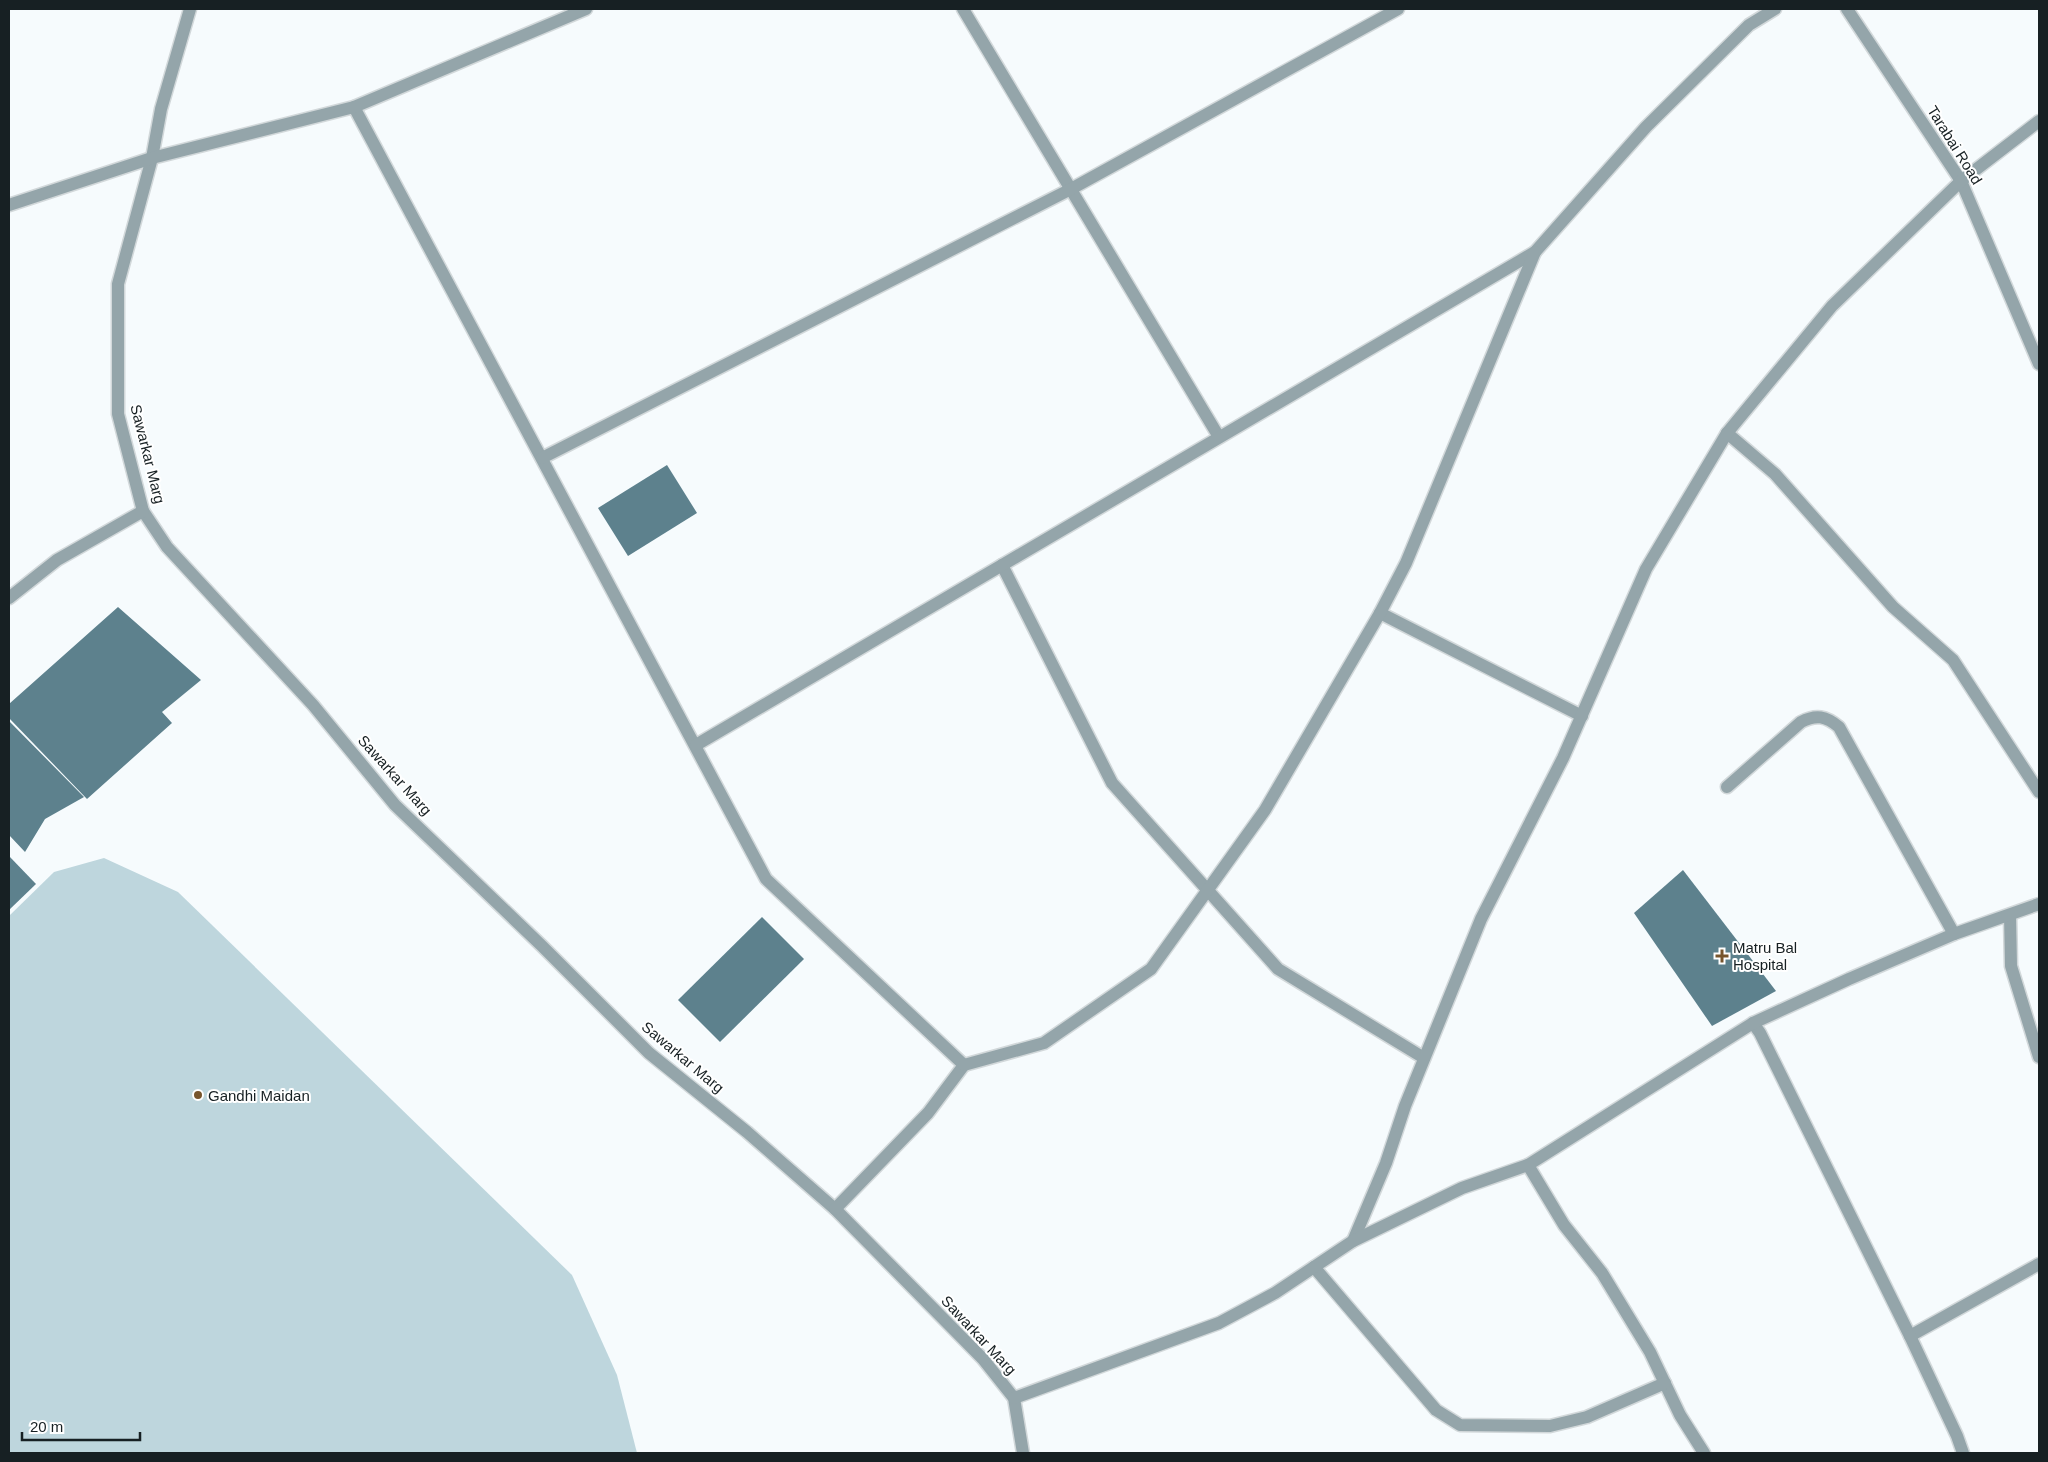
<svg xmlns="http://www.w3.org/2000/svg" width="2048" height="1462" font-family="Helvetica,sans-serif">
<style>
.grass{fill:#bed6dd}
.building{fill:#5d818d}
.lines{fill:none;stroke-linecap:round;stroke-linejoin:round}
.minor-casing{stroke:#d2d8da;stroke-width:15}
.minor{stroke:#94a5aa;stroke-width:12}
.poi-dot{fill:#77552d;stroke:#fff;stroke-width:2}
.labels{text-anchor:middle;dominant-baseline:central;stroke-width:4;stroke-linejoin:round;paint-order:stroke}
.street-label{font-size:15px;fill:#172023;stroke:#fff}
.poi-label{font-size:15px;fill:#172023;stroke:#fff;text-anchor:start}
</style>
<rect width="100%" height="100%" fill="#f6fbfd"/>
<!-- grass -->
<polygon class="grass" points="104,858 178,892 572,1275 617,1375 637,1453 9,1453 9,916 54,872"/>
<!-- building -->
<g class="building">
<polygon points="667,465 697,513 628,556 598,508"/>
<polygon points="118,607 201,680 162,712 172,723 87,799 9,718 9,704"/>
<polygon points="9,721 84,797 45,819 25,852 9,835"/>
<polygon points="9,856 36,884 9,910"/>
<polygon points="1683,870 1776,991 1712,1026 1634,913"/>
<polygon points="762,917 804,959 720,1042 678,1000"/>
</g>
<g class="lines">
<!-- minor casing -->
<g class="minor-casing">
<g id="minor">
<polyline points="190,9 161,109 152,158 118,284 118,414 143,511 167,547 313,705 395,805 542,946 649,1053 747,1132 835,1209 983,1359 1014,1398 1023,1453"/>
<polyline points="963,9 1219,437"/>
<polyline points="1847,9 1961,181 2039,364"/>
<polyline points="354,107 766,879 964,1065 928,1113 835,1209"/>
<polyline points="9,205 152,158 354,107 586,9"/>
<polyline points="1727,433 1775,474 1893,607 1953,660 2039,792"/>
<polyline points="542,458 1071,189 1398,9"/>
<polyline points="1002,565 1112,783 1278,969 1424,1058"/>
<polyline points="9,598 57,560 143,511"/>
<polyline points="1380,613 1582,716"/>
<polyline points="696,745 1535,252 1646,127 1749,25 1775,9"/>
<path d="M1727 787 1801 722C1816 714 1826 716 1839 727L1954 934"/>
<polyline points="2010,915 2011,966 2039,1057"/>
<polyline points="1753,1023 1760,1033 1910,1336 2039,1264"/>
<polyline points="964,1065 1044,1043 1151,969 1265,810 1380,613 1406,563 1535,252"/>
<polyline points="1528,1165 1564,1225 1602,1273 1650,1352 1680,1415 1704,1453"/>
<polyline points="1353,1241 1386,1163 1405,1106 1481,919 1563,758 1646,569 1727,433 1832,306 1961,181 2039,121"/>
<polyline points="1314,1267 1436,1410 1460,1425 1550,1426 1587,1417 1665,1383"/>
<polyline points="1910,1336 1957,1436 1963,1453"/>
<polyline points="1014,1398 1219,1323 1275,1293 1353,1241 1462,1188 1528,1165 1753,1023 1849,979 1954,934 2039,904"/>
</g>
</g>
<!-- minor -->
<use href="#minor" class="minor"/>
</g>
<!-- markers -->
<g class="poi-dot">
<path d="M1719.5 948.5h5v5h5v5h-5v5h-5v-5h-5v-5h5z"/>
<circle cx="198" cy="1095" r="5"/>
</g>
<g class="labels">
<!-- street labels -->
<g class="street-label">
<text transform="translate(1955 145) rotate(58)">Tarabai Road</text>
<text transform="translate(148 454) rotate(76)">Sawarkar Marg</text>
<text transform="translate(395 775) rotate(48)">Sawarkar Marg</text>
<text transform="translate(683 1057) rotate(40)">Sawarkar Marg</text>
<text transform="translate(979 1335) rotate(47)">Sawarkar Marg</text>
</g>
<!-- poi labels -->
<g class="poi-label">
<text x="1733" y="947">Matru Bal<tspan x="1733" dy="17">Hospital</tspan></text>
<text x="208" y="1095">Gandhi Maidan</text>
</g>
</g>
<!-- border -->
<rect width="2048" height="1462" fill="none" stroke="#172023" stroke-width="20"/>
<!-- scale -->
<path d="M22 1432v8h118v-8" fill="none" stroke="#172023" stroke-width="2.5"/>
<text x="30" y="1432" font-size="15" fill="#172023" stroke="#ffffff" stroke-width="4" paint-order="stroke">20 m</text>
</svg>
